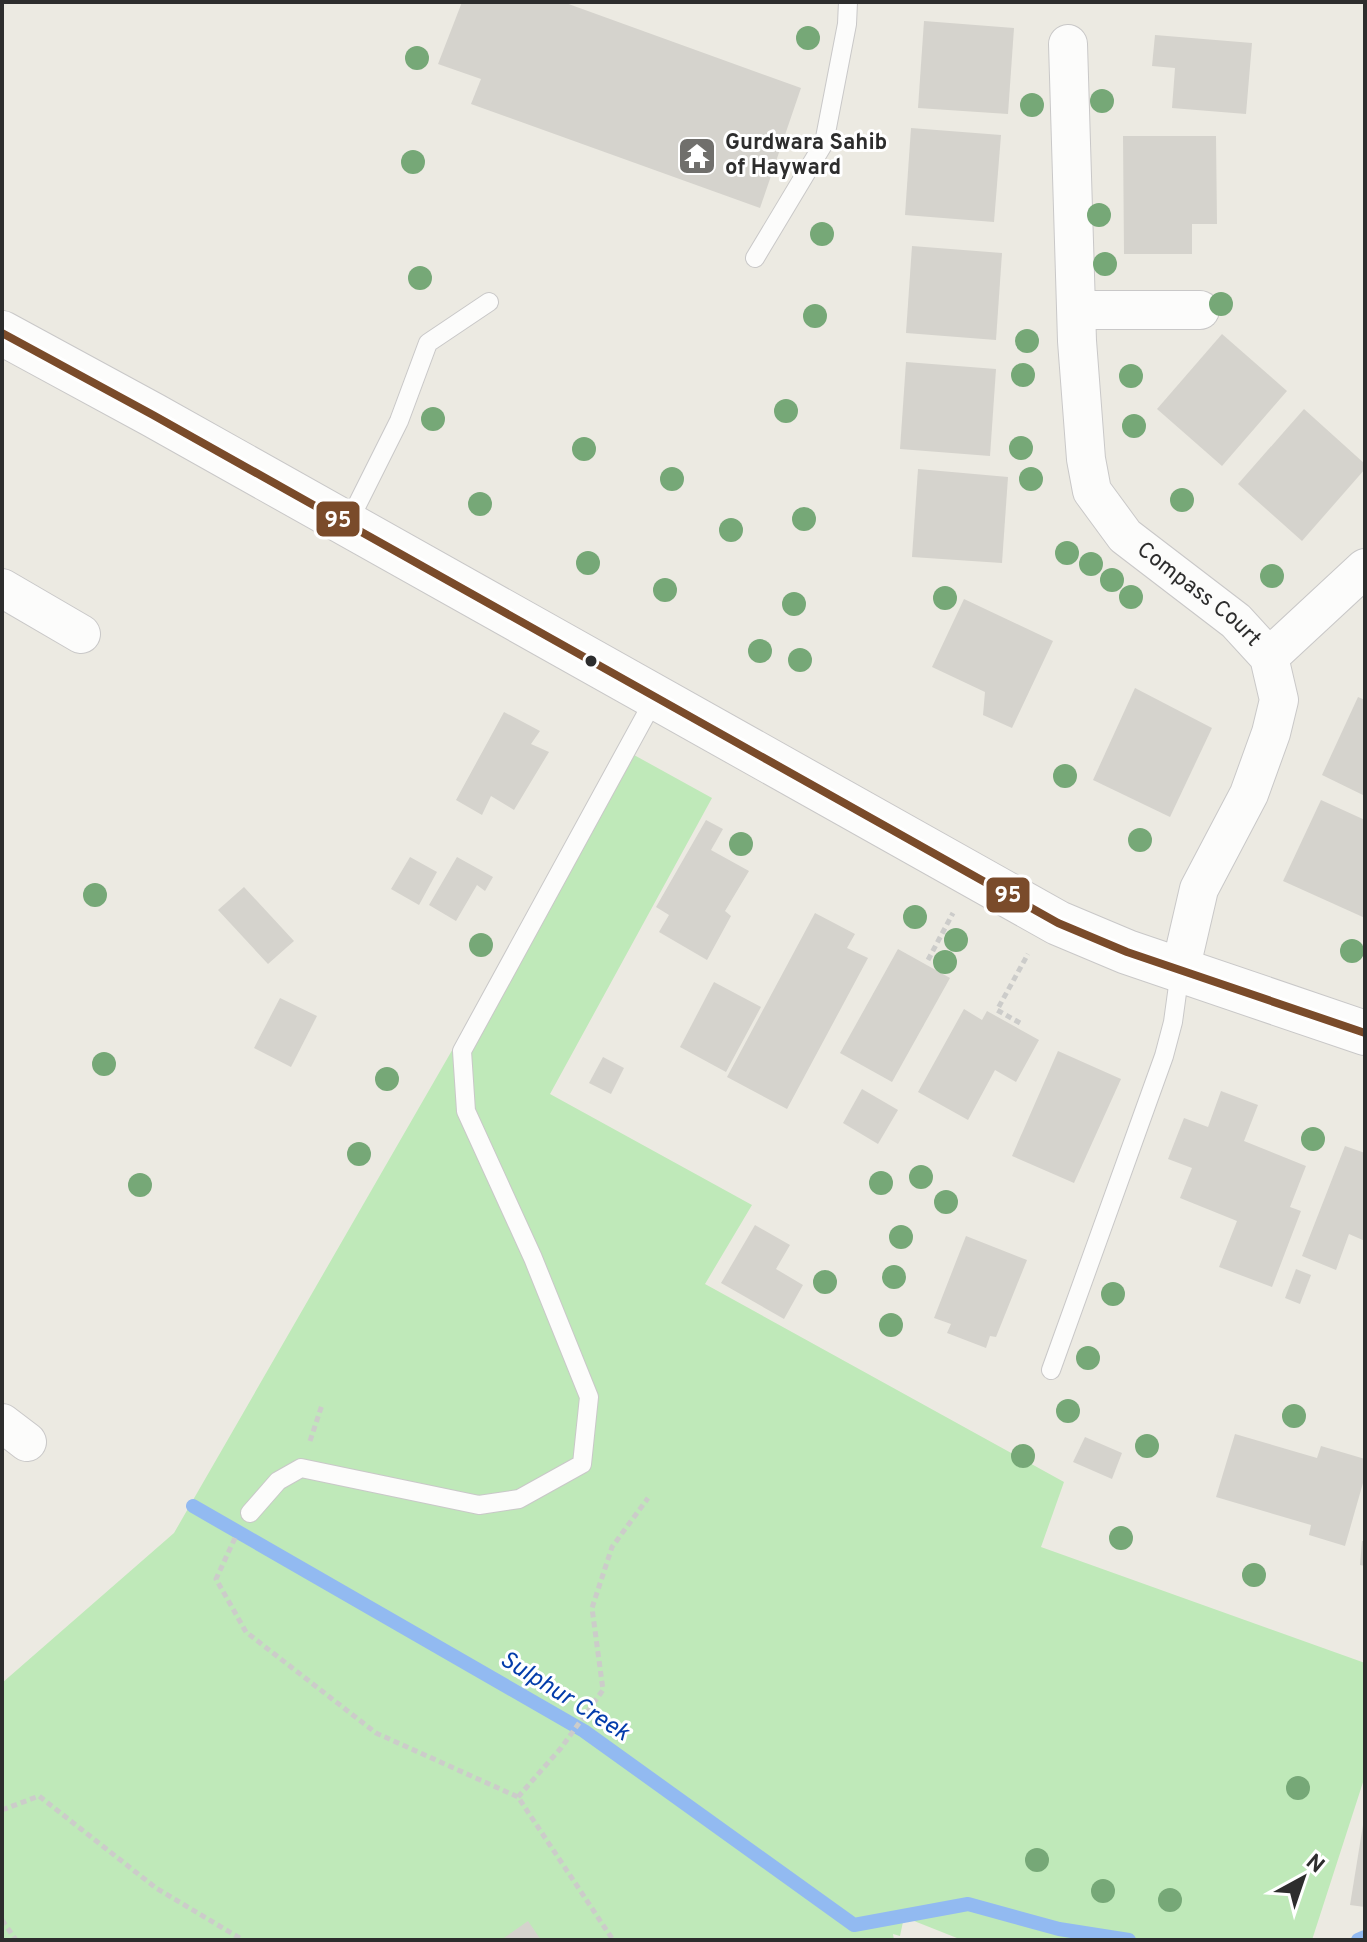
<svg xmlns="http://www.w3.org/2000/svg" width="1367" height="1942" font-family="Overpass,sans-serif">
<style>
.green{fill:#bfe9b9}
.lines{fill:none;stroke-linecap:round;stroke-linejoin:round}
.stream{stroke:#92baf1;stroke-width:14}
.building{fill:#d5d3cd}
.service-casing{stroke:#c9c8c8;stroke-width:20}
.minor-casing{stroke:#c9c8c8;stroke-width:40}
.secondary-casing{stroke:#c9c8c8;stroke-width:46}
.path{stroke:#ccccca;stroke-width:5;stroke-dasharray:6 4;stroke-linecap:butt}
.service{stroke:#fcfcfb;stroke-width:18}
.minor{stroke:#fcfcfb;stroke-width:38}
.secondary{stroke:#fcfcfb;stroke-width:44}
.bus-1-casing{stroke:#fff;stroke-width:14}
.bus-1{stroke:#7a4b2a;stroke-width:8}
.tree{fill:#76a877}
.bus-dot{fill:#2d2d2d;stroke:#fff;stroke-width:3}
.labels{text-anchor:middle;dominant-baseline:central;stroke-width:6;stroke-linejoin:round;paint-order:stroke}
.poi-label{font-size:22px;font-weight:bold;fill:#2d2d2d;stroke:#fff;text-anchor:start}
.street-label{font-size:22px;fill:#2d2d2d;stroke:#fff}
.water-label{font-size:24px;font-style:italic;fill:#033cab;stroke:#fff}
.line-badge{stroke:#fff;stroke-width:3}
.badge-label{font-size:22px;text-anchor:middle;font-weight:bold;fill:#fff}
</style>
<rect width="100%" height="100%" fill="#eceae2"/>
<!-- green -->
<polygon class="green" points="625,750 712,798 550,1094 752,1205 705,1284 1064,1482 1041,1547 1365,1663 1365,1776 1312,1940 962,1940 904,1917 900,1936 893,1934 894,1940 2,1940 2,1683 174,1533"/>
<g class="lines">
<!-- stream -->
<g class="stream">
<polyline points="193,1506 584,1731 854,1925 968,1904 1059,1929 1129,1940"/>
<polyline points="1358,1940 1365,1937"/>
</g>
</g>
<!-- building -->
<g class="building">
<polygon points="462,2 563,2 801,88 760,208 471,104 481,79 438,64"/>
<polygon points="924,21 1014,28 1008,114 918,108"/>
<polygon points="1155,35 1252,43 1246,114 1172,108 1175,68 1152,66"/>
<polygon points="911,128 1001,135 994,222 905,215"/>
<polygon points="1123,136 1216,136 1217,224 1192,224 1192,254 1124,254"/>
<polygon points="912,246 1002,253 996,340 906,333"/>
<polygon points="1222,334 1287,391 1222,466 1157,409"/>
<polygon points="906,362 996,369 990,456 900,449"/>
<polygon points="1304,409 1365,464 1365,469 1302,541 1238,484"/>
<polygon points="918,469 1008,477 1002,563 912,557"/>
<polygon points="964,599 1053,641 1012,728 983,715 985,692 932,667"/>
<polygon points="1135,688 1212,728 1170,817 1093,780"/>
<polygon points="1358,697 1365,700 1365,796 1322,775"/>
<polygon points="504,712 540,731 531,744 549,752 514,810 491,796 482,815 456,800"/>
<polygon points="1321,800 1365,820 1365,918 1283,881"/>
<polygon points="706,820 723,829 711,850 749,871 725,911 731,916 707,960 659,932 669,915 656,907"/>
<polygon points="410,857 437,872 419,905 391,889"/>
<polygon points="457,857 493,877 485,891 477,885 456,921 429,905"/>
<polygon points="244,887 294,941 268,964 218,910"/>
<polygon points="815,913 855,934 847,948 868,958 787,1109 727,1077"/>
<polygon points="898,949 950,978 892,1082 840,1053"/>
<polygon points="714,982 761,1007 726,1072 680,1047"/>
<polygon points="280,998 317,1016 291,1067 254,1048"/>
<polygon points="964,1009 982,1020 987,1011 1039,1040 1016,1082 995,1070 968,1120 918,1092"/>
<polygon points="1058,1051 1121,1079 1074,1183 1012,1156"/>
<polygon points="603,1057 624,1068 611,1094 589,1083"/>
<polygon points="862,1089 898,1110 878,1144 843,1123"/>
<polygon points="1221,1091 1258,1105 1244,1141 1306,1166 1290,1207 1301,1211 1272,1287 1219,1267 1237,1221 1180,1198 1192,1168 1168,1159 1184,1118 1208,1127"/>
<polygon points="1345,1146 1365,1153 1365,1241 1349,1234 1336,1270 1302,1256"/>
<polygon points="755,1225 790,1245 776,1269 803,1285 784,1319 721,1283"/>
<polygon points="966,1236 1027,1260 996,1337 990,1336 986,1348 947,1333 951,1324 934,1318"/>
<polygon points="1296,1269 1311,1275 1300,1304 1285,1298"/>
<polygon points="1235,1434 1317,1458 1321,1446 1365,1459 1365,1476 1345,1546 1309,1535 1311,1525 1216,1497"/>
<polygon points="1085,1437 1122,1453 1112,1479 1073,1462"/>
<polygon points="1362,1541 1365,1541 1365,1566 1360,1565"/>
<polygon points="1363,1825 1365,1825 1365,1907 1350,1905"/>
<polygon points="528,1921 541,1940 501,1940"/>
</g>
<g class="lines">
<!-- service casing -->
<g class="service-casing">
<g id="service">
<polyline points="755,258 824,143 847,24 848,2"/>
<polyline points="347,525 399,421 428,343 489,302"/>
<polyline points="1051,1370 1164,1056 1173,1022 1180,971"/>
<polyline points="250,1513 278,1481 301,1468 479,1505 519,1499 582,1464 589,1397 533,1258 466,1111 462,1051 655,698"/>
</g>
</g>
<!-- minor casing -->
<g class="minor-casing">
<g id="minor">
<path id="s1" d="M1068 44 1077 341 1086 459 1092 491 1125 536 1236 621 1269 657 1279 700 1271 733 1249 794 1199 889 1180 971"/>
<polyline points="1077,310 1200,310"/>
<polyline points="2,588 81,634"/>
<polyline points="1269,657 1365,568"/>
<polyline points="2,1423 27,1442"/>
</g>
</g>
<!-- secondary casing -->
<g class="secondary-casing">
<polyline id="secondary" points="2,333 153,415 1058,923 1127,952 1365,1033"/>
</g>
<!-- path -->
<g class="path">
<polyline points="928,960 953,913"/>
<polyline points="1020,1023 997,1010 1028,954"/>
<polyline points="310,1441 322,1405"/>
<polyline points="235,1538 216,1579 246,1632 376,1733 518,1797 613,1940"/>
<polyline points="518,1797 561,1748 603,1690 592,1608 612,1547 648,1498"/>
<polyline points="2,1810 39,1796 156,1888 243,1940"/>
<polyline points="2,1920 16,1940"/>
</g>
<!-- service -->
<use href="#service" class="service"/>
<!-- minor -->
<use href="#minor" class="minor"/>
<!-- secondary -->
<use href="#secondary" class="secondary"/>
<!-- bus-1 casing -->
<g class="bus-1-casing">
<polyline id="bus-1" points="2,333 153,415 1058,923 1127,952 1365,1033"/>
</g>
<!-- bus-1 -->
<use href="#bus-1" class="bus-1"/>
</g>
<!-- trees -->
<g class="tree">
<circle cx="808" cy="38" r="12"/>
<circle cx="417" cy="58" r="12"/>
<circle cx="1102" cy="101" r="12"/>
<circle cx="1032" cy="105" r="12"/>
<circle cx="413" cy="162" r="12"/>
<circle cx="1099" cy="215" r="12"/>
<circle cx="822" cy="234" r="12"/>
<circle cx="1105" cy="264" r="12"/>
<circle cx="420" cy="278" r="12"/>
<circle cx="1221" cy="304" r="12"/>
<circle cx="815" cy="316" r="12"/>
<circle cx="1027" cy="341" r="12"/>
<circle cx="1023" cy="375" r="12"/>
<circle cx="1131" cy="376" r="12"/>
<circle cx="786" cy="411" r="12"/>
<circle cx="433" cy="419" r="12"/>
<circle cx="1134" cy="426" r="12"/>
<circle cx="1021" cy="448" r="12"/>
<circle cx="584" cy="449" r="12"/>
<circle cx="672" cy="479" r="12"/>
<circle cx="1031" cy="479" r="12"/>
<circle cx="1182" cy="500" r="12"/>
<circle cx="480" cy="504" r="12"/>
<circle cx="804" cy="519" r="12"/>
<circle cx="731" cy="530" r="12"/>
<circle cx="1067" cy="553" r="12"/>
<circle cx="588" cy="563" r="12"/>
<circle cx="1091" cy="564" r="12"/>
<circle cx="1272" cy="576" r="12"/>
<circle cx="1112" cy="580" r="12"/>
<circle cx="665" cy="590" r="12"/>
<circle cx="1131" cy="597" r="12"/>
<circle cx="945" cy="598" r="12"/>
<circle cx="794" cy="604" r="12"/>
<circle cx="760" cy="651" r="12"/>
<circle cx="800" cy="660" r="12"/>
<circle cx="1065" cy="776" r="12"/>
<circle cx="1140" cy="840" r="12"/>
<circle cx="741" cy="844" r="12"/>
<circle cx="95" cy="895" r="12"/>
<circle cx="915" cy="917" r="12"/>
<circle cx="956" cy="940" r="12"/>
<circle cx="481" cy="945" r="12"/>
<circle cx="1352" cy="951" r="12"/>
<circle cx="945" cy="962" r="12"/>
<circle cx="104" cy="1064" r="12"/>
<circle cx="387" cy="1079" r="12"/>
<circle cx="1313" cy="1139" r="12"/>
<circle cx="359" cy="1154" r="12"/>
<circle cx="921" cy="1177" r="12"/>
<circle cx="881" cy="1183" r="12"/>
<circle cx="140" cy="1185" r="12"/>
<circle cx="946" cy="1202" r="12"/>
<circle cx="901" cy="1237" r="12"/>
<circle cx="894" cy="1277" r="12"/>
<circle cx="825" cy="1282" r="12"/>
<circle cx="1113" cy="1294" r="12"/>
<circle cx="891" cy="1325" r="12"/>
<circle cx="1088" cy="1358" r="12"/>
<circle cx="1068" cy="1411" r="12"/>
<circle cx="1294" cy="1416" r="12"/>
<circle cx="1147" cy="1446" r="12"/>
<circle cx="1023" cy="1456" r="12"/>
<circle cx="1121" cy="1538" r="12"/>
<circle cx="1254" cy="1575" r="12"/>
<circle cx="1298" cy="1788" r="12"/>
<circle cx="1037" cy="1860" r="12"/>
<circle cx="1103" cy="1891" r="12"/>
<circle cx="1170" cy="1900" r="12"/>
</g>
<!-- icons -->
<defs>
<g id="temple-square" transform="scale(2)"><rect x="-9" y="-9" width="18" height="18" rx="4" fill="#706f6c" stroke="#fff"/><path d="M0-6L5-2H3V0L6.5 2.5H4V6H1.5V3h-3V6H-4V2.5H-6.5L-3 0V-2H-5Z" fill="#fff"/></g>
</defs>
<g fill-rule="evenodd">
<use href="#temple-square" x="697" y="156"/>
</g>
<!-- markers -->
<circle class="bus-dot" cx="591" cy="661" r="7"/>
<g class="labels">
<!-- poi labels -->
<g class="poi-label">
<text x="725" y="143">Gurdwara Sahib<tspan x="725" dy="25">of Hayward</tspan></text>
</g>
<!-- street labels -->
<g class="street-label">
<text stroke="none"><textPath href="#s1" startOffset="598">Compass Court</textPath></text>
</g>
<!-- water labels -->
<g class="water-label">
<text transform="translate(564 1697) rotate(32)">Sulphur Creek</text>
</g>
</g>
<g class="line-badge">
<rect x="315" y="500" width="46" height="38" rx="8" fill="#7a4b2a"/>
<rect x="985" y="876" width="46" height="38" rx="8" fill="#7a4b2a"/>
</g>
<g class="badge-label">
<text x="338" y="527">95</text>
<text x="1008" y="902">95</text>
</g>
<!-- border -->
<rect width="1367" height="1942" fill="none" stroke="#2d2d2d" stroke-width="8"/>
<!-- north arrow -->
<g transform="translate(1303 1878) rotate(40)" stroke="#ffffff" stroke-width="6" paint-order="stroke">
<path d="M0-6L14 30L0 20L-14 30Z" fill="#2d2d2d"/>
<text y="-12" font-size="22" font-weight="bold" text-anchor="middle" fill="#2d2d2d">N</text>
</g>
</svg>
